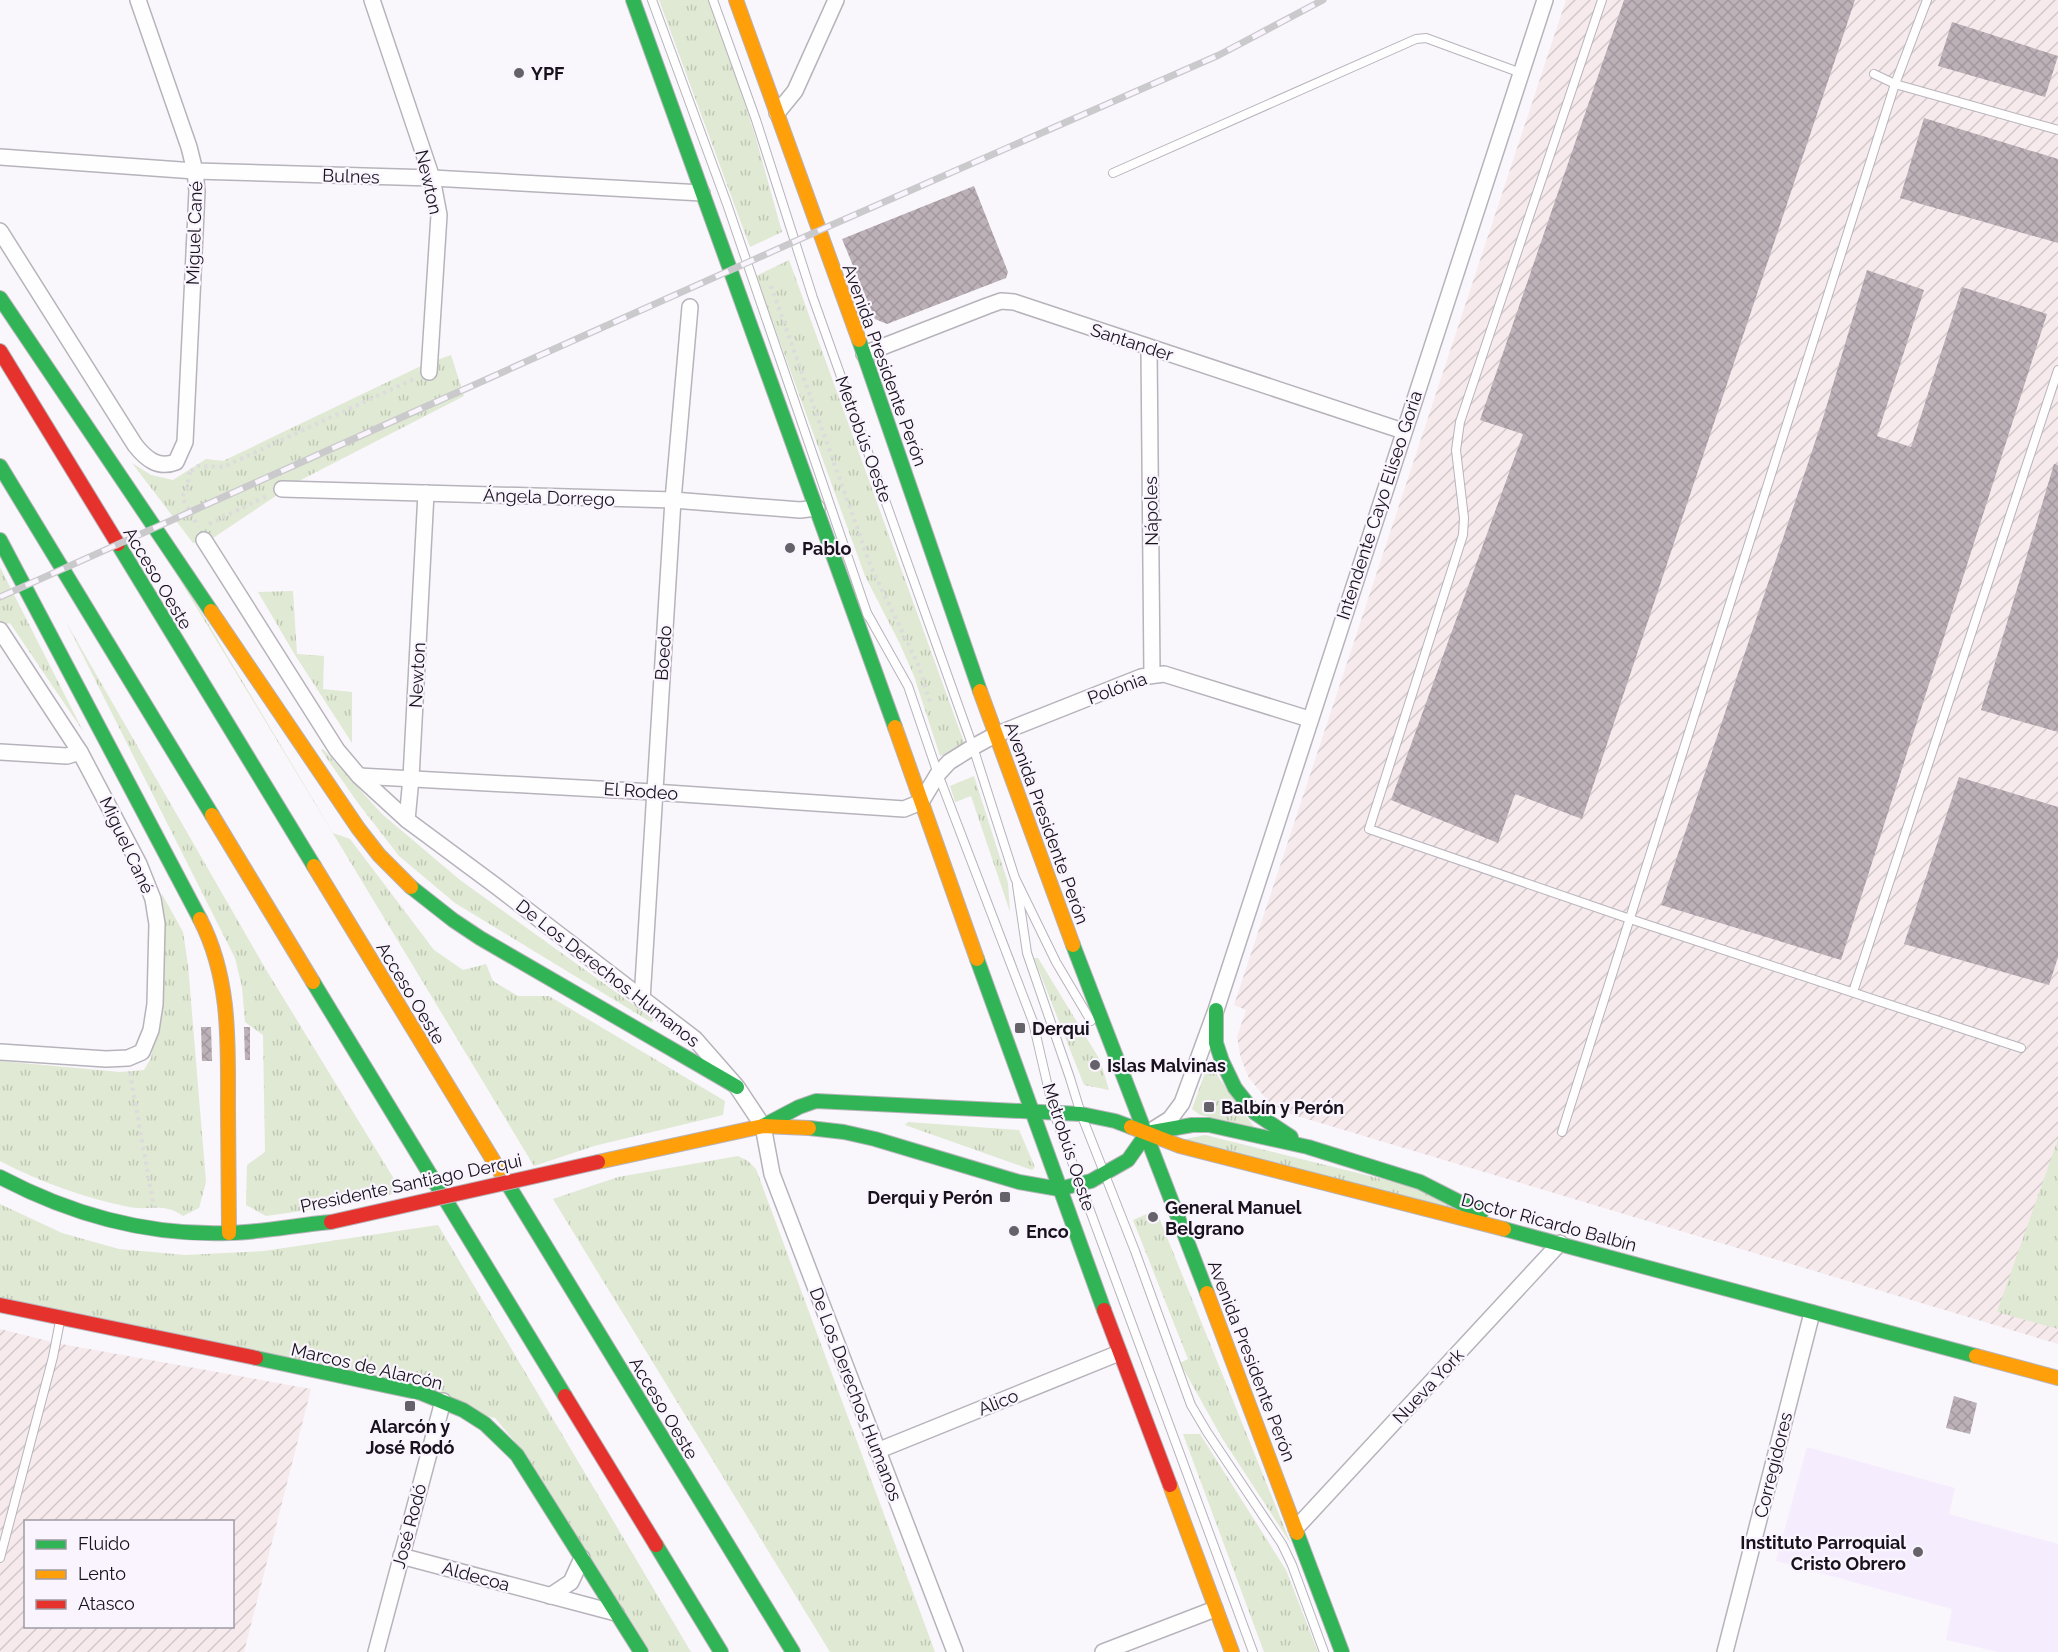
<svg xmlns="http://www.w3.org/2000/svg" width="2058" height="1652" font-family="Raleway,sans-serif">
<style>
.industrial{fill:url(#industrial-furrows);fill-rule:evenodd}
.built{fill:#f5edfe}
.grass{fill:url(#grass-tufts)}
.building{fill:url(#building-cross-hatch)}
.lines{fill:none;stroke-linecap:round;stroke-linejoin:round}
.lane-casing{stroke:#b7b3bb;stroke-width:10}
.street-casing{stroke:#b7b3bb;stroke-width:18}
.fast-casing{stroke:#b7b3bb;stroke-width:16}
.slow-casing{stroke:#b7b3bb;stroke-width:16}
.jam-casing{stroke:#b7b3bb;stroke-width:16}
.path{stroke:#dcdbdd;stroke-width:4;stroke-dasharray:3 4.5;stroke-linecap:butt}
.lane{stroke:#fefeff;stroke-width:8}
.street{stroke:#fefeff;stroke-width:15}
.fast{stroke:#30b455;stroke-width:14}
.slow{stroke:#ff9f0a;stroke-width:14}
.jam{stroke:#e5322d;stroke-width:14}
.rail-casing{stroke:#cac9cc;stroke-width:7}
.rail{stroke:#f9f4fe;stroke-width:4.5;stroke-dasharray:14;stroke-linecap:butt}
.jam-bridge-casing{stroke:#b7b3bb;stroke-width:16;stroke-linecap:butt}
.jam-bridge{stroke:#e5322d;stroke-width:14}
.poi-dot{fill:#66626a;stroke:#f9f4fe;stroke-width:2}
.labels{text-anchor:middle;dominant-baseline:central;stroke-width:4.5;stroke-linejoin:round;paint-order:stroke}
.poi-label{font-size:18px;font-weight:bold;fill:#17121b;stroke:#f9f4fe;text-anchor:start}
.street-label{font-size:18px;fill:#17121b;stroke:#f9f4fe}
</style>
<defs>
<pattern id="industrial-furrows" width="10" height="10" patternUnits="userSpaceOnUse" patternTransform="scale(1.5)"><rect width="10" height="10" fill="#f6eaec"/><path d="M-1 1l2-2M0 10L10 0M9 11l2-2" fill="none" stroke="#d2c8ca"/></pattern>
<pattern id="grass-tufts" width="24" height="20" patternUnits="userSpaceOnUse" patternTransform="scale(1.5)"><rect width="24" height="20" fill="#e0e9d3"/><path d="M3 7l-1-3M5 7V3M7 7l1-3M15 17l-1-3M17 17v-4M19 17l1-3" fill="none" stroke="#bfc7b5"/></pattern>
<pattern id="building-cross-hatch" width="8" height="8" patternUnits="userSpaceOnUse" patternTransform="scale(1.5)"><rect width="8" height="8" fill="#bdb1b8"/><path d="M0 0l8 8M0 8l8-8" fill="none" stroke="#a2979e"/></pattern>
</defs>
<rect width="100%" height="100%" fill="#f9f6fc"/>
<!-- industrial -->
<g class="industrial">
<polygon points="1566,0 2058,0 2058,1344 1287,1113 1269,1102 1249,1078 1241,1059 1237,1037 1246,1010 1234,1005"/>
<path d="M0 1329 56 1343 311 1389 244 1652H0ZM26 1522H232V1626H26Z"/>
</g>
<!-- built -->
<polygon class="built" points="1807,1447 1955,1488 1949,1514 2058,1544 2058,1652 1998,1652 1946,1640 1952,1609 1776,1561"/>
<!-- grass -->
<g class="grass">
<polygon points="659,0 711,0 755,135 782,232 750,247"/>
<polygon points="789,260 965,745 940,756 914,676 900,644 865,576 756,276"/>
<polygon points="451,355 464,396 295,483 210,540 193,543 132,463 151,475 173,480 206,459 223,461 423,365"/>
<polygon points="163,548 333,833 350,839 434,950 463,970 486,964 493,981 518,996 549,996 725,1101 723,1115 594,1146 534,1166 163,552"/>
<polygon points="0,567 83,731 10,623 0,626"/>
<polygon points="293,591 297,654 324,656 323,689 352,692 352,743 295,655 258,592"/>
<polygon points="66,622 265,968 402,1192 337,1206 266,1216 246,1205 247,1165 265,1152 263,1035 245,1022 242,987 235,958"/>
<polygon points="323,749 382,814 460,880 652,1018 653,1022 649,1021 455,903 399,856 358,803 321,750"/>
<polygon points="974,776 1008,883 1010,912 971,796 955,802 950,786"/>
<path d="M162 894 183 932 188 965 206 1182 199 1208 183 1216C164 1202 149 1211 129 1207 85 1198 40 1182 0 1161V1061L120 1072 144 1070 151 1058 163 994Z"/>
<polygon points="1034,958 1038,958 1100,1060 1109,1090 1084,1085"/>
<polygon points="1206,1070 1214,1071 1254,1127 1200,1115 1192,1109"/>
<polygon points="908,1122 1019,1130 1035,1167 1032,1170 905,1125"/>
<polygon points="1205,1135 1414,1187 1460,1212 1181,1140"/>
<polygon points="2058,1139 2058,1329 1997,1312"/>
<polygon points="738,1156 748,1161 756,1169 935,1652 830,1652 553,1199 618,1177"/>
<polygon points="0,1204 62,1233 119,1249 185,1255 264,1251 438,1225 691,1652 650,1652 527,1456 495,1418 0,1299"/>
<polygon points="1156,1210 1291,1544 1222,1438 1180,1363 1188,1359 1133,1220"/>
<polygon points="1183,1434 1200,1434 1286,1570 1318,1652 1264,1652"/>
</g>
<!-- building -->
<g class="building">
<polygon points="1624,0 1855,0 1582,819 1515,794 1498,843 1391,800 1523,434 1480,420"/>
<polygon points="1952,22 2058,56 2045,97 1938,66"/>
<polygon points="1924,118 2058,159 2058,243 1900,198"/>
<polygon points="974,186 1008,272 1006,278 887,324 875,319 842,239"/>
<polygon points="1867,270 1924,290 1877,436 1911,447 1962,287 2047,314 1841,960 1661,905 1823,418"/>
<polygon points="2054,464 2058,465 2058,732 1981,710"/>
<polygon points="1959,777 2058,807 2058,957 2049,985 1904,944"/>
<polygon points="201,1027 211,1027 212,1061 202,1061"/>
<polygon points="244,1027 250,1027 250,1060 245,1060"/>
<polygon points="1954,1396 1977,1403 1970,1434 1946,1428"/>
</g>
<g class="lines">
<!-- lane casing -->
<g class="lane-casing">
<g id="lane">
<polyline points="652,0 727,204 868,616"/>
<polyline points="713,0 756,120 813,298 973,747 1015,878 1056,962 1091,1021"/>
<polyline points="1602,0 1460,422 1456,450 1464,518 1463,535 1369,829 1630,919 2021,1048"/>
<polyline points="1874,74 1895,84 2058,130"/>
<polyline points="1113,173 1416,39 1426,38 1521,73"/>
<polyline points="867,613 908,686 938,774 1033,1022 1054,1113 1253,1652"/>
<polyline points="1017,885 1027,953 1070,1078 1081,1114 1135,1251 1191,1405 1207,1432 1282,1544 1292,1565 1324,1652"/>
<polyline points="1853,992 2058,370"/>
<polyline points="1562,1132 1895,84 1927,0"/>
<polyline points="0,1558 53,1357 60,1321"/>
</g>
</g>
<!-- street casing -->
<g class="street-casing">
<g id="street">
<polyline points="372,0 432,178 439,215 429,372"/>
<polyline points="777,113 795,91 836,0"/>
<polyline points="0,157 195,171 432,178 702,193"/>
<path d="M0 231 135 445C146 459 158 469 176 462L185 442 197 191 195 171 189 147 138 0"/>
<polyline points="1149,348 1152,675"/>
<polyline points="864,354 987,306 1001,301 1014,302 1403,431"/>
<polyline points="282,489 673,500 800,510 817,508"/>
<polyline points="204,540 337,750 359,776 407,820 496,886 695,1039 737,1087 763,1126 772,1174 955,1652"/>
<polyline points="0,630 80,752 139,864 153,899 157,924 155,1004 151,1030 142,1052 128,1058 106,1059 0,1052"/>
<polyline points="0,752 67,756 80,752"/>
<polyline points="359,776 653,792 904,809 921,802 938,774 949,762 973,747 995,735 1141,677 1164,674 1309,719"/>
<polyline points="407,820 411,778 426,493"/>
<polyline points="642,1000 673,500 690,307"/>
<polyline points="1154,1129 1170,1119 1182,1103 1216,1010 1545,0"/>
<polyline points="877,1451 1119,1353"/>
<polyline points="1296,1528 1560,1243"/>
<polyline points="401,1556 616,1613"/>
<polyline points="550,1596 571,1582 582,1558"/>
<polyline points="376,1652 443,1401"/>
<polyline points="1103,1652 1215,1609"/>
<polyline points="1725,1652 1812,1313"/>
</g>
</g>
<!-- fast casing -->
<g class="fast-casing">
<g id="fast">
<polyline points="633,0 895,727"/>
<polyline points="0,298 211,611"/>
<polyline points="859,340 980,691"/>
<polyline points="0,466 212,815"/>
<polyline points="0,540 200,919"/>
<polyline points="118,544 314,866"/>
<polyline points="411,887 453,920 480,938 737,1087"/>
<polyline points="1073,945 1207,1293"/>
<polyline points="977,959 1104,1310"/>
<polyline points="313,982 565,1396"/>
<polyline points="1216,1010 1216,1043 1222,1061 1235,1088 1255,1113 1291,1137"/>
<polyline points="763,1126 799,1107 816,1101 1081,1114 1115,1121 1131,1127"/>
<polyline points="809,1128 844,1132 875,1139 1019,1182 1059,1189 1091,1181 1128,1160 1147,1133"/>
<polyline points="1147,1133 1192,1125 1209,1125 1308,1147 1420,1182 1481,1213"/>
<path d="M0 1177C72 1215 149 1236 230 1233 264 1232 297 1225 331 1222"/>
<polyline points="504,1178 793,1652"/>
<polyline points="1504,1229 1976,1356"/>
<polyline points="256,1358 421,1393 463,1410 485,1424 517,1455 641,1652"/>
<polyline points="1297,1533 1342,1652"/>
<polyline points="656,1545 721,1652"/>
</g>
</g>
<!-- slow casing -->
<g class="slow-casing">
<g id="slow">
<polyline points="736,0 859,340"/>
<polyline points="211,611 358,828 379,855 411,887"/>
<polyline points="980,691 1073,945"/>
<polyline points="895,727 977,959"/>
<polyline points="212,815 313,982"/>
<polyline points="314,866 504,1178"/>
<path d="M200 919C231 979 228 1043 228 1109 228 1150 229 1192 229 1233"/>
<polyline points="1131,1127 1180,1146 1504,1229"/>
<polyline points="598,1162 763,1126 809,1128"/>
<polyline points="1207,1293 1297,1533"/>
<polyline points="1976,1356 2058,1378"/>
<polyline points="1170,1485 1232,1652"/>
</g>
</g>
<!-- jam casing -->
<g class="jam-casing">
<g id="jam">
<polyline points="0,351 118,544"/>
<polyline points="0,1305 256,1358"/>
<polyline points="1104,1310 1170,1485"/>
<polyline points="565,1396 656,1545"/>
</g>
</g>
<!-- path -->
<g class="path">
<polyline points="771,286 871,567 918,664 931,705"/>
<polyline points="191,471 198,466 223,467 414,379"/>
<polyline points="190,472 187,487 182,497 198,527"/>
<polyline points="209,524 267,496"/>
<polyline points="130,1073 154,1208"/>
</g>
<!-- lane -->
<use href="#lane" class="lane"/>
<!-- street -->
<use href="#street" class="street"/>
<!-- fast -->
<use href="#fast" class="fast"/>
<!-- slow -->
<use href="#slow" class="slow"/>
<!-- jam -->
<use href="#jam" class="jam"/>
<!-- rail casing -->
<g class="rail-casing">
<polyline id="rail" points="0,597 818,231 1219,55 1323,0"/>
</g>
<!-- rail -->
<use href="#rail" class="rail"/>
<!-- jam-bridge casing -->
<g class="jam-bridge-casing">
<polyline id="jam-bridge" points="331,1222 598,1162"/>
</g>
<!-- jam-bridge -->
<use href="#jam-bridge" class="jam-bridge"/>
</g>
<!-- markers -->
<g class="poi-dot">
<circle cx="519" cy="73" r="6"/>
<circle cx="790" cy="548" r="6"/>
<rect x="1014" y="1022" width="12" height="12" rx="3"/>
<circle cx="1095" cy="1065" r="6"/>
<rect x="1203" y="1101" width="12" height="12" rx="3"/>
<rect x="999" y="1191" width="12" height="12" rx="3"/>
<circle cx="1153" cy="1217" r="6"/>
<circle cx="1014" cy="1231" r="6"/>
<rect x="404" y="1400" width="12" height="12" rx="3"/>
<circle cx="1918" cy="1552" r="6"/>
</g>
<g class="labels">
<!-- poi labels -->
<g class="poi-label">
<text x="531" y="73">YPF</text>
<text x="802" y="548">Pablo</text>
<text x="1032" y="1028">Derqui</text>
<text x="1107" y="1065">Islas Malvinas</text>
<text x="1221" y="1107">Balbín y Perón</text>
<text x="993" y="1197" text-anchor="end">Derqui y Perón</text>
<text x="1165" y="1207">General Manuel<tspan x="1165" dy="21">Belgrano</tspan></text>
<text x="1026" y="1231">Enco</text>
<text x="410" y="1426" text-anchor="middle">Alarcón y<tspan x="410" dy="21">José Rodó</tspan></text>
<text x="1906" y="1542" text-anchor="end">Instituto Parroquial<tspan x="1906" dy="21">Cristo Obrero</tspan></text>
</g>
<!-- street labels -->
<g class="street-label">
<text transform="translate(351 176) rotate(2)">Bulnes</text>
<text transform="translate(429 182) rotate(77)">Newton</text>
<text transform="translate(194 233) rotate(-88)">Miguel Cané</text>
<text transform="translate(1132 342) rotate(18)">Santander</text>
<text transform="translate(885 365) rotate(70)">Avenida Presidente Perón</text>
<text transform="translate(864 439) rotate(70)">Metrobús Oeste</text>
<text transform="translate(549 497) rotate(2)">Ángela Dorrego</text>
<text transform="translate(1379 505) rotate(-72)">Intendente Cayo Eliseo Goria</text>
<text transform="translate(1151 511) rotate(-91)">Nápoles</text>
<text transform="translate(158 578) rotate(59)">Acceso Oeste</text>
<text transform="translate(663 653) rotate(-86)">Boedo</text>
<text transform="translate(417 675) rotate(-87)">Newton</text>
<text transform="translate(1117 688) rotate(-20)">Polónia</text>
<text transform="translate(641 791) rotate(4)">El Rodeo</text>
<text transform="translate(1047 823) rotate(70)">Avenida Presidente Perón</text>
<text transform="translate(127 845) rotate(65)">Miguel Cané</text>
<text transform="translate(608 973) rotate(38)">De Los Derechos Humanos</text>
<text transform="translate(411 993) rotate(59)">Acceso Oeste</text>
<text transform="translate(1069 1147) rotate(72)">Metrobús Oeste</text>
<text transform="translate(411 1183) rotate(-12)">Presidente Santiago Derqui</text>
<text transform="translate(1549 1222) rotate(15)">Doctor Ricardo Balbín</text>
<text transform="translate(1252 1361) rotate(69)">Avenida Presidente Perón</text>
<text transform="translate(367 1366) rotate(13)">Marcos de Alarcón</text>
<text transform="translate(1428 1386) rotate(-47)">Nueva York</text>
<text transform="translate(856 1394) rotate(69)">De Los Derechos Humanos</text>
<text transform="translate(998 1402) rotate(-22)">Alico</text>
<text transform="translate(664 1408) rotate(59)">Acceso Oeste</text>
<text transform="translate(1773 1465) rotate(-76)">Corregidores</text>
<text transform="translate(409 1526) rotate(-75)">José Rodó</text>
<text transform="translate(476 1576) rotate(15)">Aldecoa</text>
</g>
</g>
<!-- legend -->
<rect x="24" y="1520" width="210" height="108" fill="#f9f4fe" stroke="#9f9aa3" stroke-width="1.5"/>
<rect x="36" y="1540" width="30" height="9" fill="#30b455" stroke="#9f9aa3" stroke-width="1.5"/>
<text x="78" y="1550" font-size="18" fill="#17121b">Fluido</text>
<rect x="36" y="1570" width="30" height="9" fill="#ff9f0a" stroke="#9f9aa3" stroke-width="1.5"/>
<text x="78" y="1580" font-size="18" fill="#17121b">Lento</text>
<rect x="36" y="1600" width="30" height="9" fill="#e5322d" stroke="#9f9aa3" stroke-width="1.5"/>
<text x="78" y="1610" font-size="18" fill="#17121b">Atasco</text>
</svg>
